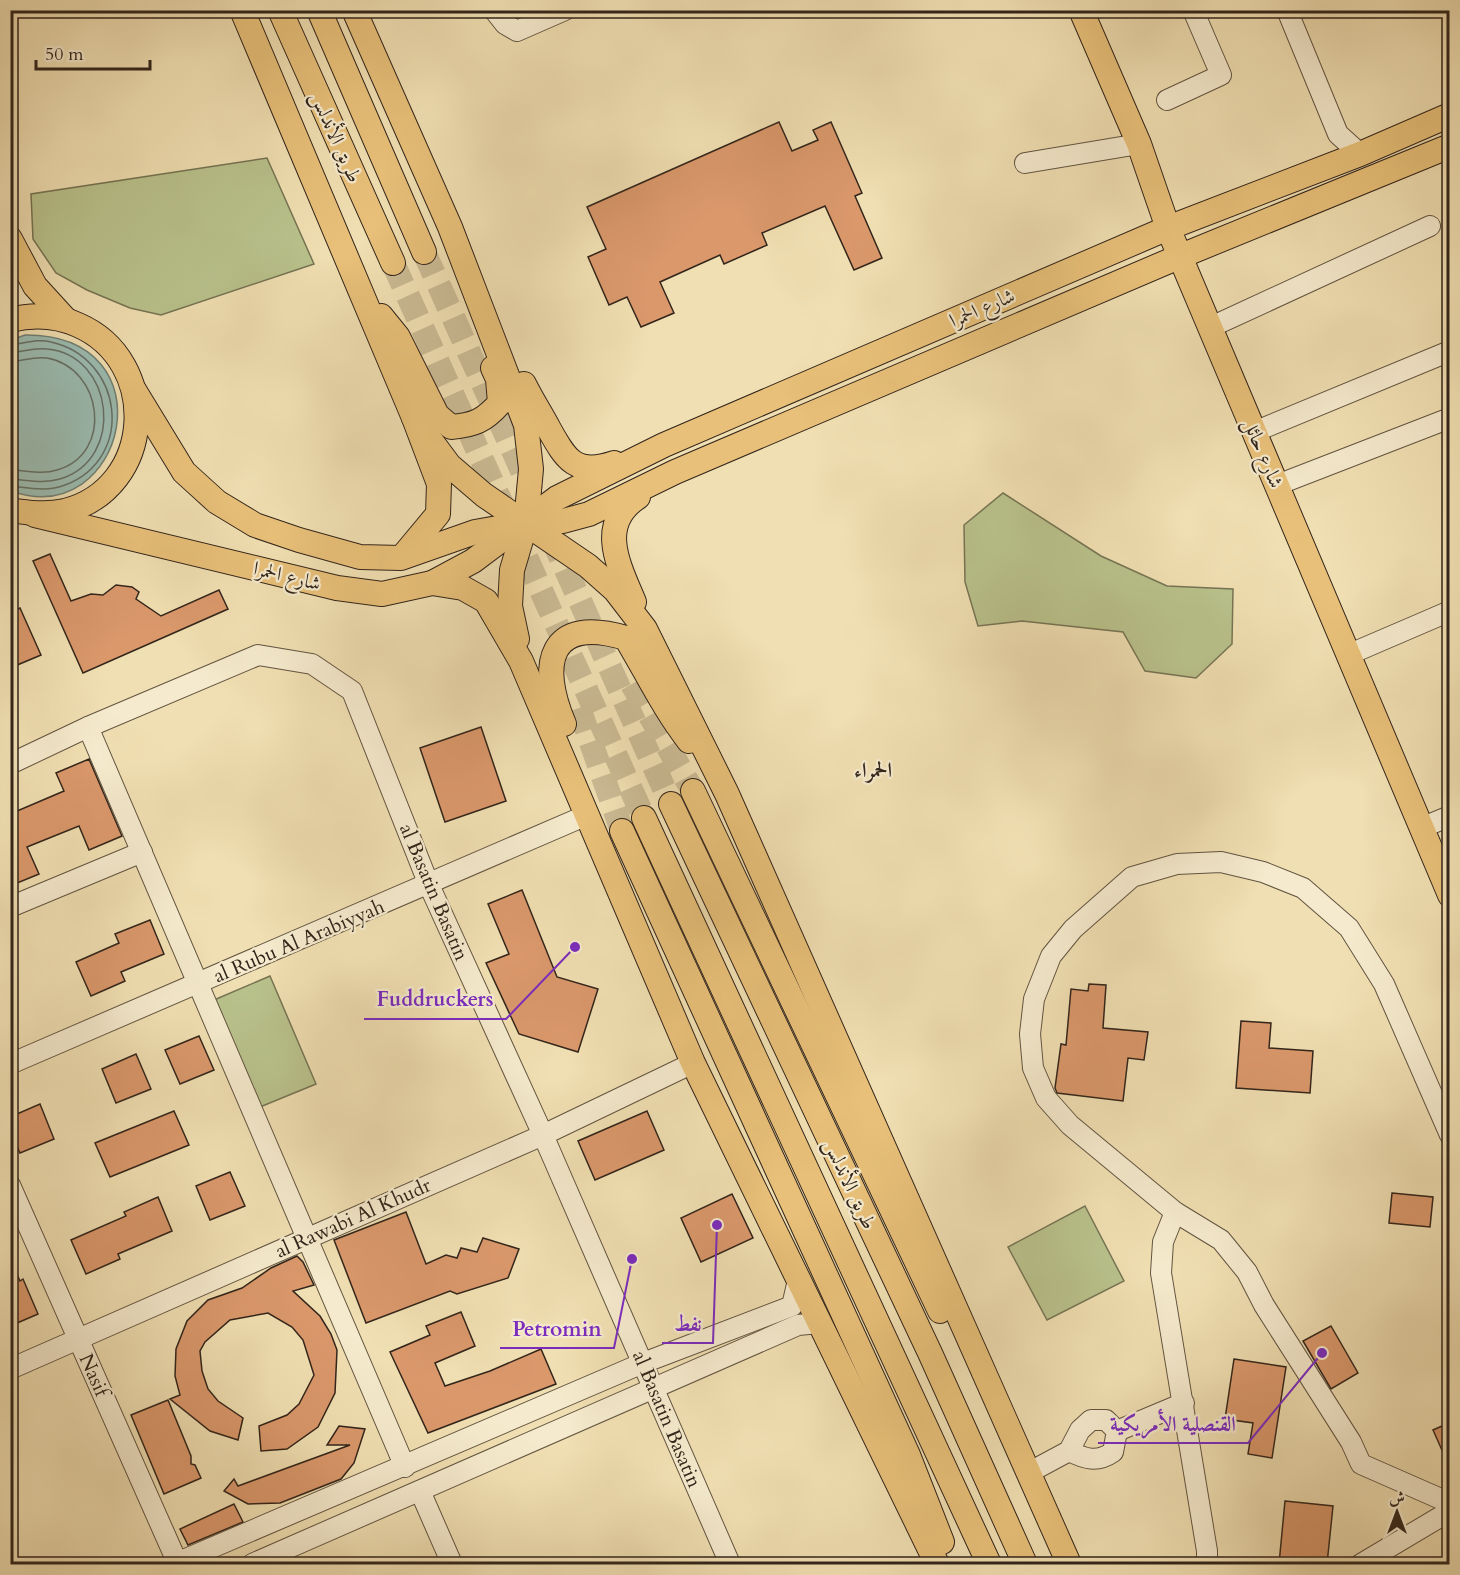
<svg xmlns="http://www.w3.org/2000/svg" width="1460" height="1575" font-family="Cardo,Amiri,serif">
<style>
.green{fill:#b9c28c;stroke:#767454;stroke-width:1.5}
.water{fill:#9bbcb1;stroke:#718075;stroke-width:1.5}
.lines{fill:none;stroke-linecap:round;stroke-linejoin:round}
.shore{stroke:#667066;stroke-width:1.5}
.building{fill:#da986b;stroke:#32251b;stroke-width:1.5}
.major-tunnel{stroke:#caba94;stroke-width:24;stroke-dasharray:24 12;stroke-linecap:butt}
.minor-casing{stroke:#625441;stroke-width:22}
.major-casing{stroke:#32251b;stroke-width:26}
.minor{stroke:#f5eacd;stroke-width:20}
.major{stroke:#e8c079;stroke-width:24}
.labels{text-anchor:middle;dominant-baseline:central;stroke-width:4.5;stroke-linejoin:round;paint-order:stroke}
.street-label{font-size:20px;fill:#32251b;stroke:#f5eacd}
.neighbourhood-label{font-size:21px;font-weight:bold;fill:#32251b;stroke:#f5eacd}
.leader{fill:none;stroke:#7b2cbf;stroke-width:2}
.callout-dot{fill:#7b2cbf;stroke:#f5eacd;stroke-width:2}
.callout-label{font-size:21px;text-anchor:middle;font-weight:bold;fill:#7b2cbf;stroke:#f5eacd;stroke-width:4.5;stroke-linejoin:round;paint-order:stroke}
</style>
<rect width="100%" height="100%" fill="#f0dfb2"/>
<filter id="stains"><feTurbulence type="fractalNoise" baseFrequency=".00333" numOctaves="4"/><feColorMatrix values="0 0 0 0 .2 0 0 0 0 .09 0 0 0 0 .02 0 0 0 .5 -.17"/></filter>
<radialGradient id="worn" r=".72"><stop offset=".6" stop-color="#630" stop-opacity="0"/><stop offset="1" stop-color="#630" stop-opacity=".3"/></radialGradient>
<!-- green -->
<g class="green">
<polygon points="267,158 314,264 161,315 130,308 87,290 56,273 33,239 31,194"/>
<polygon points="1003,493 1101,556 1167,586 1233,589 1232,644 1196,678 1145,671 1123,632 1022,621 978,626 965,582 964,525"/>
<polygon points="270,976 316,1084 260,1107 214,1000"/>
<polygon points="1085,1206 1124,1281 1047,1320 1008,1247"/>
</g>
<!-- water -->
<path class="water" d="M25 335C173 334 125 532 11 491V340Z"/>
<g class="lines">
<!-- shore -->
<g class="shore">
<path d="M10 345C24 344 37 338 51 342 123 358 136 458 65 485 47 492 29 488 10 486"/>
<path d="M10 353C23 352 34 347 47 349 114 355 126 459 60 479 43 484 28 480 10 479"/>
<path d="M10 362C23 361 34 356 47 358 103 368 114 454 57 470 40 475 27 470 10 470"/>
</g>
</g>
<!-- building -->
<g class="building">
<polygon points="779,122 792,151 818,140 813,130 831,122 862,193 855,196 882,258 854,270 825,206 762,233 767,245 724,264 720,255 660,282 674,313 641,327 627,297 609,305 588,257 606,249 587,207"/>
<polygon points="50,554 71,601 91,594 103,595 116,585 132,587 139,592 136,599 161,616 219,590 228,609 83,673 33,561"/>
<polygon points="20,608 41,655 10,668 10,612"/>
<polygon points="481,727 506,801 445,822 420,748"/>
<polygon points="89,759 122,836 89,850 79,826 27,847 39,874 10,886 10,814 64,791 56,773"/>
<polygon points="522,890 557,977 598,989 578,1052 519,1034 486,963 509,954 488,904"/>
<polygon points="150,920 164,954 121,972 125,981 91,996 76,962 119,943 115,934"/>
<polygon points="1089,984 1106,985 1103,1028 1148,1032 1144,1060 1128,1058 1123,1101 1057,1093 1055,1088 1061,1044 1066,1045 1071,989 1088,991"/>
<polygon points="1241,1021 1271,1023 1269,1048 1313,1051 1310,1093 1236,1088"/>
<polygon points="199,1036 214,1070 180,1084 165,1050"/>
<polygon points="136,1054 151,1089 116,1103 102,1069"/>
<polygon points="40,1104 54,1139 20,1153 10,1131 10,1117"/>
<polygon points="174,1111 189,1145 110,1177 95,1143"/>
<polygon points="647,1111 664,1150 595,1180 578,1141"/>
<polygon points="230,1172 245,1206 210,1220 196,1186"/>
<polygon points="1392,1193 1433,1197 1430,1227 1389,1223"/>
<polygon points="732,1194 753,1238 701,1262 681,1218"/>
<polygon points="158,1197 172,1231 118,1254 120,1259 86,1274 71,1240 126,1216 124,1212"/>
<polygon points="406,1212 426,1264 446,1255 457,1258 461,1248 477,1252 483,1238 519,1249 508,1278 457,1294 450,1291 366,1323 334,1240"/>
<polygon points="297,1256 303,1262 314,1285 293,1291 320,1316 331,1334 337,1350 335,1393 318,1427 287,1449 261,1451 259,1426 287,1415 299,1404 314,1375 303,1340 292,1327 268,1313 230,1320 205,1342 200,1351 202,1371 208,1389 218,1401 243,1418 238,1440 210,1431 170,1399 180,1395 175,1376 176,1349 187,1321 208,1300 242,1288 271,1268"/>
<polygon points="10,1259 20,1281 23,1279 38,1314 10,1326"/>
<polygon points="461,1312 475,1346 435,1363 445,1386 490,1371 541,1349 556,1384 428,1433 390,1352 430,1335 426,1326"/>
<polygon points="1331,1326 1358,1373 1331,1389 1303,1341"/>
<polygon points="1234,1359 1286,1367 1272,1458 1248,1454 1253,1423 1225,1419"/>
<polygon points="168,1400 191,1456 191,1464 195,1465 201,1478 164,1494 131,1415"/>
<polygon points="1449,1423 1449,1466 1433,1430"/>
<polygon points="339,1426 365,1429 354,1463 341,1479 280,1503 248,1504 224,1491 234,1479 238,1486 350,1445 327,1445"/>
<polygon points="1285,1501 1333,1506 1327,1564 1279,1564"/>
<polygon points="234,1504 243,1522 188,1545 180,1529"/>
</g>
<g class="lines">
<!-- major-tunnel -->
<g class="major-tunnel">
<polyline points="424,252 532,493"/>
<polyline points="393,263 644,818"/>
<polyline points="551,536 671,804"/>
<polyline points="632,684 693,791"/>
<polyline points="579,708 622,831"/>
</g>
<!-- minor casing -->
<g class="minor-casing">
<g id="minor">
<polyline points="494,10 505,24 517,31 565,10"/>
<polyline points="1287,10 1338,134 1360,154"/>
<polyline points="1167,100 1221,75 1193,10"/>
<polyline points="1025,163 1139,144"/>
<polyline points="1211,327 1430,226"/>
<polyline points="1254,432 1450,351"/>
<polyline points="1277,485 1450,418"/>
<polyline points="1350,654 1450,611"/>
<polyline points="88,727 405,1467"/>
<polyline points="10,764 88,727 258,655 312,664 352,691 429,885 543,1135 730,1564"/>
<polyline points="1421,828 1450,816"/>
<polyline points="10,907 142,852"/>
<polyline points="10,1064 587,815"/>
<polyline points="1450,1135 1384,984 1349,928 1303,888 1263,872 1221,862 1177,864 1132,877 1073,929 1051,956 1034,999 1030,1034 1033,1068 1046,1098 1070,1125 1175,1212 1221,1240 1247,1272 1264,1305 1351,1442 1361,1464 1450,1503"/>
<polyline points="10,1185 178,1564"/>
<polyline points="1175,1212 1163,1242 1161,1273 1207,1551 1207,1564"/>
<polyline points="10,1369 543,1135 693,1063"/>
<polyline points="1117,1431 1184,1403"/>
<path d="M1030 1472 1069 1451C1085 1459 1097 1463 1113 1452L1117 1431 1106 1420H1091L1080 1430 1069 1451"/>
<polyline points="420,1491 452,1564"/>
<polyline points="174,1564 643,1363 792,1306 798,1280"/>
<polyline points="252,1564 798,1325 819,1323"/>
<polyline points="1361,1564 1450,1511"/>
</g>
</g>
<!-- major casing -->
<g class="major-casing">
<g id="major">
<polyline points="242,10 414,418 439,484 438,514 403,556"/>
<polyline points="280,10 393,263"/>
<polyline points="319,10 424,252"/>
<polyline points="354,10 450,227 526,425 531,469 526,523 512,570 510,606 517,639"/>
<polyline points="1081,10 1139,144 1168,228 1450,895"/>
<polyline points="10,239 35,286 66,320"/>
<path d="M381 316 398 337 437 415 451 427C474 425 484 421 500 403L498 379 493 368"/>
<path d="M10 320C34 314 56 315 78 325 161 361 155 488 65 511 46 515 29 513 10 510"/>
<path d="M524 384C532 400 541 414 549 429 566 460 576 476 614 463"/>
<polyline points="134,390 184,472 217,502 255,525 299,540 360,557 401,558 475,532 526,523 563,521 589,514 675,472 1181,256 1450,146"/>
<polyline points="414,418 449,465 484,495 588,566 615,590 645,629 727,794 1069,1564"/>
<polyline points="35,515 337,588 382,594 432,583 473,561 557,498 664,445 1168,228 1360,154 1450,115"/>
<polyline points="432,583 463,588 486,601 521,661 693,1063 937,1564"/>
<path d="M634 602C619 566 596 524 638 497"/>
<path d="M564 724C538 663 549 615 626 638 647 673 664 709 689 741"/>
<polyline points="693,791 940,1311"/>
<polyline points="671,804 930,1353 1025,1564"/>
<polyline points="644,818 989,1564"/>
<polyline points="622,831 908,1455 942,1542"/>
</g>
</g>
<!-- minor -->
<use href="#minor" class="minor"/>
<!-- major -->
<use href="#major" class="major"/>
</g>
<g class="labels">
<!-- street labels -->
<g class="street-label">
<text transform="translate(336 137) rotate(66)">طريق الأندلس</text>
<text transform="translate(982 308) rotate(-23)">شارع الحمرا</text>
<text transform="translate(1263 453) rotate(67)">شارع حائل</text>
<text transform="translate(287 576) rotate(14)">شارع الحمرا</text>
<text transform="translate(434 892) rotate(67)">al Basatin Basatin</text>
<text transform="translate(299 941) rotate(-23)">al Rubu Al Arabiyyah</text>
<text transform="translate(850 1184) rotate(65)">طريق الأندلس</text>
<text transform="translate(353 1218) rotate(-24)">al Rawabi Al Khudr</text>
<text transform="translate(94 1375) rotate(66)">Nasif</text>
<text transform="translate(667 1419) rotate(67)">al Basatin Basatin</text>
</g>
<!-- neighbourhood labels -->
<g class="neighbourhood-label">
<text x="873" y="770">الحمراء</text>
</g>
</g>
<!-- callouts -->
<path class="leader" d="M575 947L506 1019H364M717 1225L713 1343H662M632 1259L614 1348H500M1322 1353L1248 1443H1098"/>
<g class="callout-dot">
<circle cx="575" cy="947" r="6"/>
<circle cx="717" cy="1225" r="6"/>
<circle cx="632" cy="1259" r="6"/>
<circle cx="1322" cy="1353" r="6"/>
</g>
<g class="callout-label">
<text x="435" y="1006">Fuddruckers</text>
<text x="688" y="1331">نفط</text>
<text x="557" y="1336">Petromin</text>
<text x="1173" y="1431">القنصلية الأمريكية</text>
</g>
<!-- margin -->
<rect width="1460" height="1575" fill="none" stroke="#f0dfb2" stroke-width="36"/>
<rect x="12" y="12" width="1436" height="1551" fill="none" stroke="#32251b" stroke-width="3"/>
<rect x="18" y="18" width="1424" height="1539" fill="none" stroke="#32251b" stroke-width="1.5"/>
<!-- north arrow -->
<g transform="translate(1397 1512)" stroke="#f5eacd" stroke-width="4.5" paint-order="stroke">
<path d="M0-4.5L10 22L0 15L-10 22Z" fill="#32251b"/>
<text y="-9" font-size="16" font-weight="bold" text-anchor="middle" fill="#32251b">ش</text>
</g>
<!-- scale -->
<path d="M36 60v9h114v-9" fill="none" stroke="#32251b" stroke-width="3"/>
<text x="45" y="60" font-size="18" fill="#32251b" stroke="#f5eacd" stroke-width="4.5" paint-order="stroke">50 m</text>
<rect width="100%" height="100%" filter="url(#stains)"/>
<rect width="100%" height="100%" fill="url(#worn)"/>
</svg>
